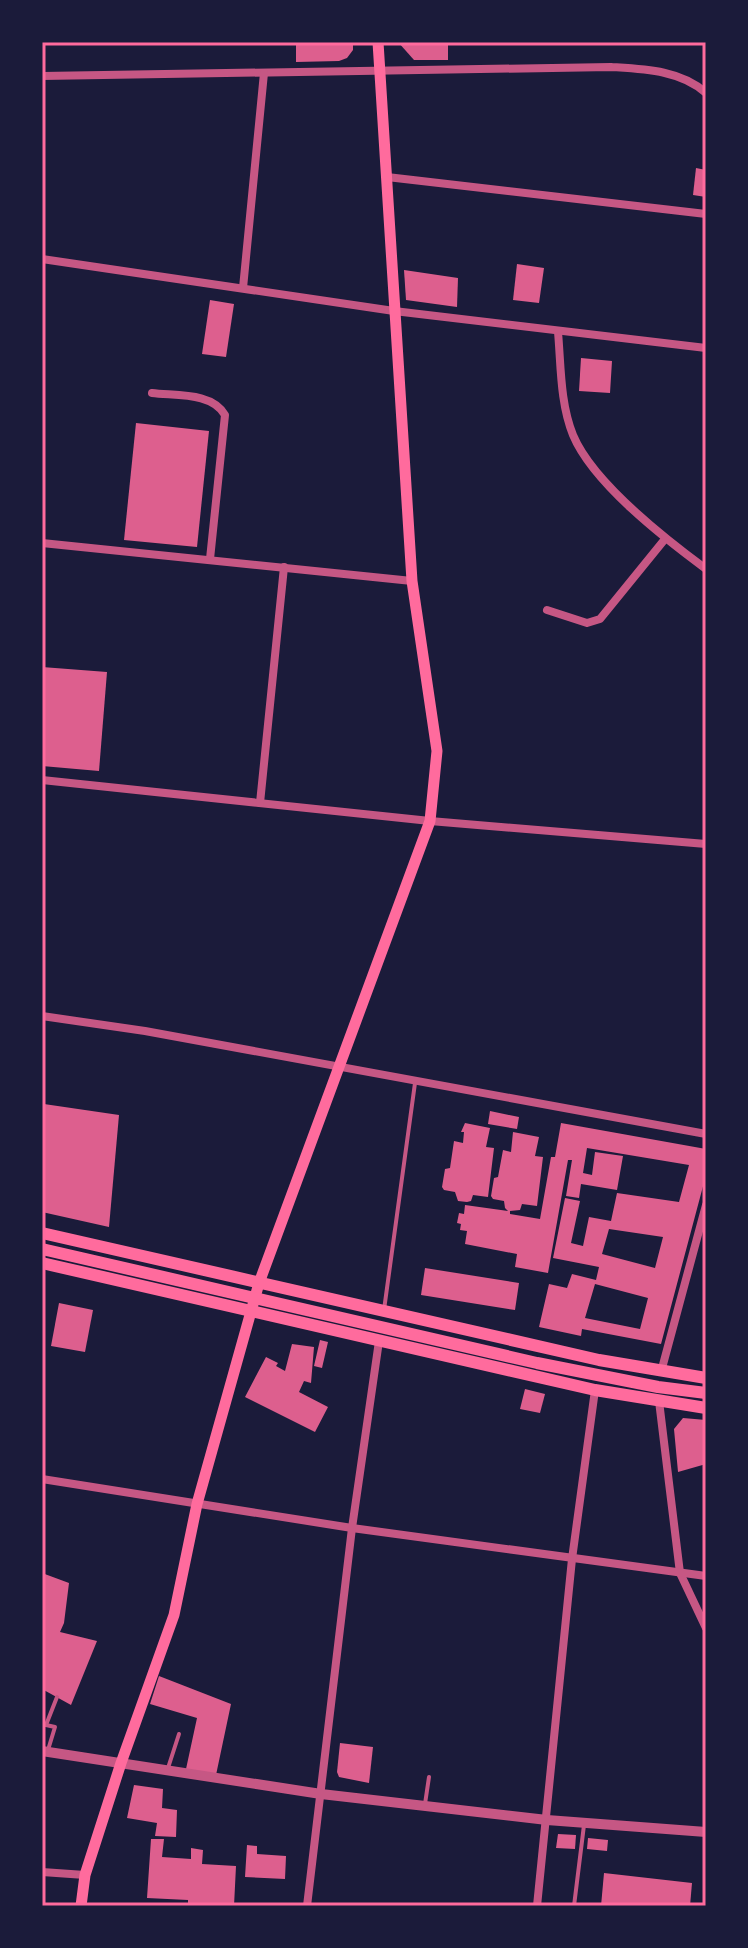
<svg xmlns="http://www.w3.org/2000/svg" width="748" height="1948" font-family="Overpass,sans-serif">
<style>
.building{fill:#dd5f8e;fill-rule:evenodd}
.lines{fill:none;stroke-linecap:round;stroke-linejoin:round}
.service{stroke:#c65784;stroke-width:4}
.minor{stroke:#c65784;stroke-width:8}
.tertiary{stroke:#c65784;stroke-width:10}
.secondary{stroke:#ff6b9d;stroke-width:11}
.primary{stroke:#ff6b9d;stroke-width:12}
.neatline{fill:none;stroke:#ff6b9d;stroke-width:3}
</style>
<rect width="100%" height="100%" fill="#1b1b3a"/>
<!-- building -->
<g class="building">
<polygon points="296,42 353,42 353,50 347,58 339,61 296,62"/>
<polygon points="398,42 448,42 448,60 414,60"/>
<polygon points="696,168 706,170 706,197 693,195"/>
<polygon points="517,264 544,268 539,303 513,300"/>
<polygon points="404,270 458,278 457,307 406,300"/>
<polygon points="210,300 234,304 226,357 202,354"/>
<polygon points="581,358 612,361 610,393 579,391"/>
<polygon points="136,423 209,431 197,547 124,540"/>
<polygon points="42,667 107,672 99,771 42,766"/>
<polygon points="44,1104 119,1115 109,1227 42,1212"/>
<polygon points="490,1111 519,1117 517,1129 488,1124"/>
<polygon points="465,1123 490,1128 486,1147 494,1148 488,1197 473,1195 471,1201 467,1202 458,1201 455,1192 444,1190 442,1187 445,1169 450,1168 454,1141 463,1143 464,1132 461,1132"/>
<path d="M561 1123 706 1149V1175L661 1344 582 1329 581 1336 539 1327 549 1284 567 1288 572 1274 596 1280 599 1267 553 1258 565 1198 580 1201 571 1243 583 1246 589 1217 611 1221 617 1193 679 1202 689 1165 587 1148 583 1173 592 1175 595 1152 623 1156 617 1190 581 1184 579 1198 566 1196 572 1160H568L548 1273 515 1267 517 1254 465 1244 467 1231 460 1230 461 1224 457 1223 459 1213 464 1214 465 1205 508 1211 505 1208 504 1201 493 1199 491 1196 494 1178 498 1177 503 1150 511 1152 513 1132 539 1137 535 1156 543 1157 537 1206 522 1204 520 1210 510 1211V1214L540 1219 551 1157H555ZM609 1229 663 1237 655 1268 602 1254ZM595 1284 648 1298 640 1329 585 1318Z"/>
<polygon points="425,1268 519,1283 515,1310 421,1295"/>
<polygon points="59,1303 93,1310 85,1352 51,1346"/>
<polygon points="320,1340 328,1342 322,1368 314,1366"/>
<polygon points="292,1344 314,1347 311,1383 304,1381 299,1392 328,1407 315,1432 245,1397 266,1357 278,1363 276,1366 285,1371"/>
<polygon points="525,1389 545,1394 540,1413 520,1409"/>
<polygon points="683,1418 706,1420 706,1464 678,1472 674,1429"/>
<polygon points="42,1573 69,1583 64,1623 60,1632 97,1641 71,1705 42,1689"/>
<polygon points="159,1676 231,1704 216,1775 186,1769 197,1718 150,1704"/>
<polygon points="340,1743 373,1747 369,1783 339,1777 337,1772"/>
<polygon points="134,1785 163,1789 162,1808 177,1810 176,1837 155,1836 157,1823 127,1818"/>
<polygon points="558,1834 576,1835 575,1849 556,1848"/>
<polygon points="588,1838 608,1840 607,1851 587,1849"/>
<polygon points="151,1839 164,1839 162,1857 191,1859 191,1848 203,1850 202,1864 236,1866 234,1906 188,1906 188,1900 147,1898"/>
<polygon points="247,1845 257,1846 257,1854 286,1856 285,1879 245,1877"/>
<polygon points="604,1873 692,1883 690,1906 601,1906"/>
</g>
<g class="lines">
<!-- service -->
<g class="service">
<polyline points="384,1310 415,1083"/>
<polyline points="42,1724 46,1725 57,1697"/>
<polyline points="46,1725 55,1727 48,1750"/>
<polyline points="168,1768 179,1734"/>
<polyline points="425,1804 429,1777"/>
<polyline points="574,1906 584,1825"/>
</g>
<!-- minor -->
<g class="minor">
<path d="M42 76 611 67C643 69 681 70 706 93"/>
<polyline points="387,177 706,214"/>
<polyline points="42,259 394,311 706,348"/>
<polyline points="243,288 264,73"/>
<path d="M558 332C561 365 560 403 573 435 593 483 664 538 706 569"/>
<path d="M152 393C176 396 212 392 225 415L210 559"/>
<polyline points="42,543 412,581"/>
<polyline points="547,610 587,623 600,619 665,539"/>
<polyline points="42,780 430,821 706,844"/>
<polyline points="260,803 284,567"/>
<polyline points="42,1016 145,1031 706,1134"/>
<polyline points="661,1372 706,1205"/>
<polyline points="659,1401 680,1573 706,1628"/>
<polyline points="42,1479 352,1528 706,1576"/>
<polyline points="42,1872 85,1875"/>
<polyline points="307,1906 352,1528 379,1341"/>
<polyline points="537,1906 572,1559 595,1390"/>
</g>
<!-- tertiary -->
<polyline class="tertiary" points="42,1751 321,1794 547,1820 706,1832"/>
<!-- secondary -->
<polyline class="secondary" points="81,1906 85,1875 121,1763 174,1615 197,1504 259,1283 430,821 437,751 412,581 378,42"/>
<!-- primary -->
<g class="primary">
<polyline points="42,1233 599,1360 706,1378"/>
<polyline points="42,1249 537,1363 658,1387 706,1393"/>
<polyline points="42,1263 595,1390 706,1408"/>
</g>
</g>
<!-- border -->
<rect width="748" height="1948" fill="none" stroke="#1b1b3a" stroke-width="88"/>
<rect x="44" y="44" width="660" height="1860" class="neatline"/>
</svg>
